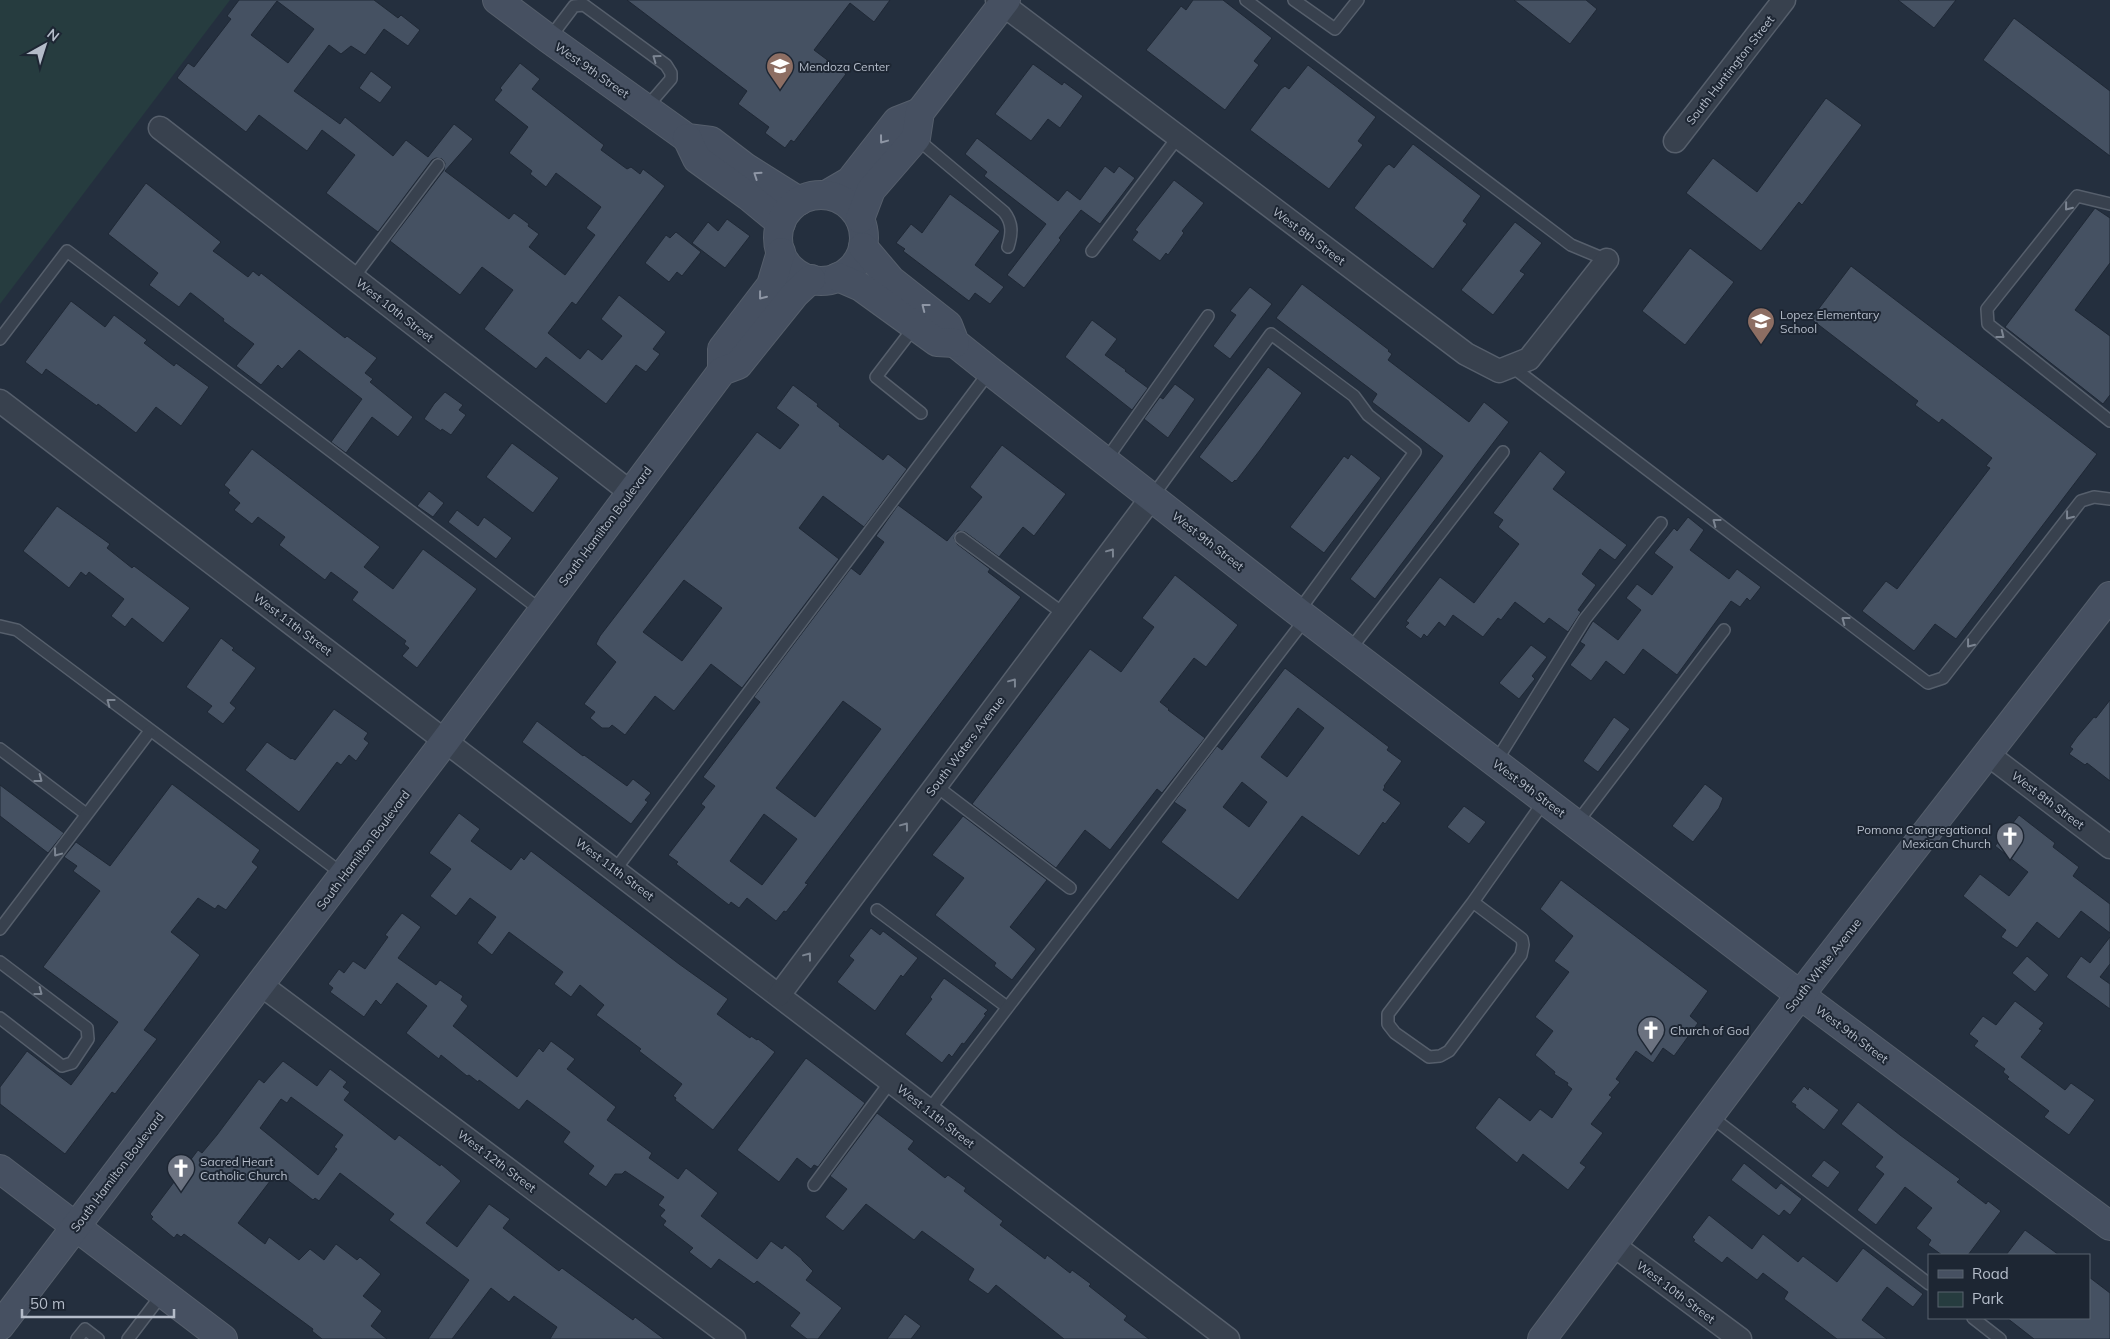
<svg xmlns="http://www.w3.org/2000/svg" width="2110" height="1339" font-family="Mulish,sans-serif">
<style>
.green{fill:#263c3f}
.building{fill:#455162;stroke:#1f2835;fill-rule:evenodd}
.lines{fill:none;stroke-linecap:round;stroke-linejoin:round}
.lane-casing{stroke:#565f6c;stroke-width:14}
.street-casing{stroke:#565f6c;stroke-width:25}
.secondary-casing{stroke:#565f6c;stroke-width:30}
.lane{stroke:#38414e;stroke-width:11}
.street{stroke:#38414e;stroke-width:22}
.secondary{stroke:#465061;stroke-width:28}
.oneway{stroke:#7c8592}
.oneway2{stroke:#8e96a5}
.labels{text-anchor:middle;dominant-baseline:central;stroke-width:4;stroke-linejoin:round;paint-order:stroke}
.poi-label{font-size:12px;fill:#b4bcc9;stroke:#1d2633;text-anchor:start}
.street-label{font-size:12px;fill:#b4bcc9;stroke:#1d2633}
</style>
<rect width="100%" height="100%" fill="#242f3e"/>
<!-- green -->
<polygon class="green" points="0,0 230,0 0,304"/>
<!-- building -->
<g class="building">
<path d="M239 0H374L398 18 401 15 420 30 408 46 384 29 365 55 351 46 341 54 329 45 294 91 340 124 345 117 393 156 406 140 428 157 454 124 473 139 445 171 509 219 514 213 529 224 528 226 539 234 529 247 565 275 595 235 586 228 601 207 556 173 546 187 530 174 532 171 509 153 528 127 494 100 502 90 500 88 520 63 540 79 532 89 604 145 601 150 627 169 631 167 640 174 643 169 665 186 576 305 572 302 548 333 580 359 588 349 602 360 622 336 601 319 619 295 666 332 653 349 660 354 646 372 636 365 606 404 546 357 536 369 484 329 513 290 482 267 460 295 390 241 444 170 445 163 442 159 436 158 432 160 378 232 326 193 355 155 322 130 307 151 259 115 246 132 183 83 177 78 188 63 194 67 231 19 227 16ZM277 1 314 29 288 63 251 35Z"/>
<polygon points="627,0 890,0 874,22 850,3 814,50 846,74 794,142 791,140 785,148 765,133 769,127 738,104 747,91"/>
<polygon points="1193,0 1223,0 1272,38 1254,61 1259,65 1225,110 1146,50 1178,10 1181,6 1186,10"/>
<polygon points="1514,0 1586,0 1597,9 1570,44"/>
<polygon points="1898,0 1956,0 1934,28"/>
<polygon points="2014,18 2110,91 2110,156 1983,60"/>
<polygon points="1033,64 1062,85 1064,82 1083,96 1060,128 1048,119 1031,141 995,114"/>
<polygon points="1308,65 1376,117 1358,141 1363,145 1329,189 1250,130 1281,89 1285,86 1289,89"/>
<polygon points="371,71 392,87 380,103 359,88"/>
<polygon points="1826,98 1862,125 1802,205 1799,202 1761,251 1686,193 1713,158 1757,192"/>
<polygon points="977,138 1058,201 1067,190 1080,200 1105,166 1114,173 1119,166 1135,178 1100,224 1081,210 1059,238 1061,240 1024,288 1007,275 1046,224 984,176 987,172 965,154"/>
<polygon points="1413,144 1481,196 1463,221 1467,224 1433,269 1354,208 1385,167 1389,164 1394,168"/>
<polygon points="1174,180 1204,203 1182,231 1184,233 1168,255 1166,253 1160,261 1132,240 1138,232 1135,230"/>
<polygon points="146,183 221,242 213,251 220,256 248,277 253,271 259,276 261,273 345,338 347,336 377,358 365,373 373,379 370,382 413,417 398,437 372,417 346,453 331,442 362,399 299,350 282,369 278,365 261,385 236,366 254,344 223,321 224,319 191,293 190,293 179,307 149,285 158,273 108,234"/>
<polygon points="950,194 1000,231 975,265 1004,287 990,304 975,293 969,301 903,251 905,249 896,243 911,224 922,233"/>
<polygon points="2095,208 2110,218 2110,263 2075,310 2110,336 2110,395 2103,404 2005,327"/>
<polygon points="727,219 750,236 725,268 692,243 708,222 718,231"/>
<polygon points="1515,222 1542,243 1520,271 1525,274 1493,315 1461,290"/>
<polygon points="676,232 701,252 682,276 677,272 669,282 645,263 666,235 670,238"/>
<polygon points="1690,248 1734,282 1685,345 1642,311"/>
<polygon points="1851,266 2097,454 1956,639 1935,624 1914,651 1862,611 1886,581 1897,589 1990,468 1986,466 1992,458 1942,419 1939,423 1915,405 1918,401 1811,319"/>
<polygon points="1302,284 1389,350 1388,351 1392,354 1388,360 1469,422 1484,402 1509,422 1375,599 1350,579 1443,456 1372,402 1377,394 1276,318"/>
<polygon points="1250,287 1272,304 1230,359 1213,346 1236,315 1230,311"/>
<polygon points="71,301 105,327 114,315 147,340 144,343 174,366 176,363 209,387 181,426 156,407 136,433 98,404 97,406 46,369 42,375 25,362"/>
<polygon points="1092,320 1117,339 1105,355 1126,370 1125,371 1148,388 1132,410 1065,357"/>
<polygon points="1268,367 1302,393 1260,450 1236,481 1235,480 1232,483 1199,457"/>
<polygon points="1175,384 1195,399 1168,438 1144,419 1160,397 1163,399"/>
<path d="M793 385 818 404 817 406 840 424 839 426 883 460 888 454 907 469 864 527 823 496 799 528 839 559 742 688 711 664 674 711 655 696 625 735 612 725 609 728H602L590 718 595 712 584 704 616 662 596 644 600 636 757 432 780 449 799 425 776 408ZM684 580 722 608 682 661 643 632Z"/>
<polygon points="445,392 463,405 459,410 466,415 451,435 442,429 441,431 424,419 434,404"/>
<polygon points="512,443 559,478 533,513 486,477"/>
<path d="M1002 445 1066 494 1034 536 1023 527 999 557 965 532 958 531 954 538 957 544 990 569 988 572 1021 597 811 875 805 883 808 884 786 912 784 911 776 921 747 898 739 908 731 902 729 905 676 864 678 862 668 855 705 807 701 804 715 786 703 777 760 702 754 697 851 568 860 575 884 542 876 536 898 505 947 541 982 497 970 487ZM843 701 881 729 815 817 776 788ZM764 814 797 839 762 885 730 861Z"/>
<polygon points="252,449 380,547 364,567 393,589 423,549 477,589 417,668 402,656 409,648 404,644 406,641 352,600 358,592 331,572 325,580 279,545 285,537 258,517 252,524 234,510 240,503 228,493 230,490 224,485"/>
<polygon points="1540,451 1566,472 1553,489 1627,545 1615,560 1600,549 1582,574 1596,585 1578,610 1581,612 1568,632 1549,618 1544,624 1515,602 1501,620 1498,618 1483,637 1453,615 1445,627 1439,622 1427,637 1424,634 1421,639 1405,627 1409,623 1406,621 1440,577 1474,603 1519,544 1498,527 1503,520 1493,513"/>
<polygon points="1351,454 1381,478 1324,553 1290,527 1344,456 1348,459"/>
<polygon points="429,491 444,503 433,517 417,506"/>
<polygon points="57,506 110,544 107,548 132,568 134,566 190,608 163,643 132,618 125,627 111,616 124,599 89,572 86,576 81,572 69,588 23,551"/>
<polygon points="457,510 478,526 484,517 512,538 496,559 448,522"/>
<polygon points="1688,517 1704,530 1690,550 1729,579 1737,569 1761,587 1750,601 1747,598 1740,607 1731,601 1677,675 1643,649 1624,675 1606,661 1591,681 1570,665 1585,645 1580,642 1593,621 1618,640 1641,610 1626,598 1637,584 1652,595 1673,567 1654,553 1674,528 1677,531"/>
<polygon points="1175,575 1238,625 1206,667 1194,658 1160,702 1169,709 1168,710 1205,738 1162,793 1157,789 1110,850 1085,830 1056,868 972,804 1090,649 1121,672 1154,627 1142,618"/>
<polygon points="221,638 234,648 232,650 256,668 230,703 236,708 223,724 207,712 212,706 186,687"/>
<polygon points="1531,645 1547,657 1532,676 1535,679 1519,699 1499,683"/>
<path d="M1285 668 1389 747 1387 750 1402 761 1384 786 1385 787 1383 790 1401 803 1385 824 1383 822 1359 856 1302 816 1238 900 1161 842 1186 810 1174 802 1217 746 1222 750ZM1298 708 1324 728 1287 777 1261 757ZM1242 782 1267 802 1249 827 1223 807Z"/>
<polygon points="2110,700 2110,781 2087,763 2085,765 2069,754 2073,749 2070,747 2077,737 2094,717 2096,718"/>
<polygon points="334,709 368,733 364,739 369,743 356,761 349,755 341,765 337,762 299,812 245,770 267,742 291,759 292,758 295,760"/>
<polygon points="1614,717 1630,729 1598,772 1583,761"/>
<polygon points="537,721 583,756 584,755 627,786 633,779 651,793 645,800 648,802 631,824 522,742"/>
<polygon points="172,784 260,850 252,862 258,867 226,910 218,905 215,909 198,898 171,932 200,955 144,1030 157,1039 115,1094 112,1092 65,1154 0,1104 0,1087 27,1051 71,1085 118,1022 43,967 100,891 73,871 77,866 64,857 76,842 110,866"/>
<polygon points="1705,784 1723,798 1719,808 1693,842 1672,826"/>
<polygon points="0,785 64,833 48,853 0,816"/>
<polygon points="1464,806 1486,822 1469,844 1447,827"/>
<polygon points="459,813 480,829 471,841 511,870 521,857 524,860 531,851 679,964 728,999 717,1014 750,1038 751,1036 757,1040 758,1039 775,1052 713,1130 675,1100 676,1098 673,1096 682,1084 639,1051 641,1049 596,1015 604,1005 580,985 571,997 554,984 563,972 509,932 492,955 477,943 496,917 470,898 456,916 430,896 451,869 429,853"/>
<polygon points="2019,815 2055,843 2053,847 2079,867 2073,876 2110,904 2110,933 2081,911 2059,939 2037,922 2017,948 2001,937 2006,930 1963,896 1980,874 2009,896 2028,872 1995,846"/>
<polygon points="963,816 1047,880 1010,927 1036,949 1012,980 994,966 996,963 935,915 964,878 932,855"/>
<polygon points="1561,880 1708,991 1690,1016 1698,1023 1674,1056 1663,1048 1653,1063 1636,1051 1616,1079 1620,1082 1609,1095 1612,1097 1591,1124 1603,1133 1580,1163 1586,1167 1568,1190 1523,1154 1517,1163 1475,1128 1499,1097 1530,1121 1540,1109 1552,1118 1572,1089 1567,1085 1568,1083 1554,1074 1555,1072 1535,1055 1553,1031 1535,1017 1569,972 1554,961 1573,936 1540,909"/>
<polygon points="402,913 421,927 398,958 436,985 440,980 463,996 461,1000 468,1006 453,1026 517,1077 539,1048 543,1052 551,1041 575,1059 567,1069 616,1107 607,1120 652,1153 649,1158 678,1179 686,1168 718,1193 701,1216 757,1259 771,1241 782,1249 785,1245 802,1259 802,1260 813,1271 806,1280 842,1308 818,1339 807,1339 790,1326 800,1313 757,1281 754,1284 719,1259 711,1269 689,1252 693,1248 663,1225 666,1221 660,1216 665,1210 658,1205 664,1197 625,1171 622,1174 615,1174 606,1187 588,1174 594,1166 563,1142 570,1132 527,1100 519,1110 479,1080 478,1082 469,1075 467,1076 441,1055 439,1059 406,1033 427,1006 397,983 381,1005 376,1000 364,1017 330,992 333,988 328,984 339,969 344,973 353,961 365,969 388,937 385,935"/>
<polygon points="871,928 880,935 883,931 918,958 903,977 901,975 875,1011 837,982 854,960 849,956"/>
<polygon points="2110,937 2110,964 2100,977 2110,984 2110,1009 2066,977 2081,956 2090,963"/>
<polygon points="2027,956 2049,975 2035,992 2012,973"/>
<polygon points="944,978 988,1010 984,1014 986,1015 964,1044 962,1043 952,1057 949,1054 942,1063 905,1034 932,999 930,997"/>
<polygon points="2015,1001 2044,1023 2039,1029 2042,1030 2021,1057 2065,1090 2071,1083 2095,1100 2069,1135 2044,1117 2049,1111 2007,1079 2009,1077 2003,1072 2005,1069 1974,1046 1978,1041 1969,1034 1983,1016 1996,1025"/>
<polygon points="806,1058 865,1103 818,1167 814,1165 811,1169 797,1158 779,1182 737,1150"/>
<path d="M283 1061 317 1086 330 1069 347 1082 343 1087 350 1092 344 1100 395 1140 399 1135 440 1166 441 1164 461 1181 426 1223 457 1247 489 1204 510 1219 503 1228 559 1271 562 1268 633 1320 635 1317 664 1339H550L557 1327 514 1296 509 1302 491 1288 452 1339H428L469 1280 389 1220 394 1214 340 1173 319 1201 315 1198 313 1200 277 1172 238 1223 265 1244 269 1237 299 1260 310 1249 324 1260 336 1244 357 1260 360 1257 381 1274 363 1296 382 1311 371 1326 387 1339H322L312 1331 313 1329 184 1234 181 1237 177 1234 174 1238 151 1219 153 1217 150 1214 198 1150 202 1153 217 1135 259 1079 264 1083ZM291 1097 343 1135 334 1147 337 1149 318 1175 260 1128 281 1099 287 1103Z"/>
<polygon points="1804,1086 1808,1090 1809,1087 1839,1110 1824,1130 1795,1107 1796,1105 1791,1102"/>
<polygon points="1858,1102 1900,1135 1960,1179 1957,1182 1986,1204 1988,1201 2001,1211 1968,1255 1942,1255 1928,1245 1931,1240 1916,1228 1932,1208 1905,1187 1876,1225 1857,1210 1884,1174 1875,1167 1883,1157 1841,1124"/>
<polygon points="877,1113 914,1141 908,1149 945,1178 948,1175 966,1188 964,1191 1003,1221 1000,1225 1045,1259 1047,1255 1070,1273 1072,1270 1091,1284 1089,1286 1127,1316 1124,1320 1149,1339 1064,1339 996,1285 988,1294 968,1280 974,1269 922,1231 914,1240 866,1204 843,1231 825,1217 847,1189 830,1176"/>
<polygon points="1824,1160 1840,1172 1828,1188 1811,1176"/>
<polygon points="1744,1163 1776,1189 1781,1183 1802,1199 1790,1215 1784,1210 1779,1216 1731,1180"/>
<polygon points="1709,1215 1752,1249 1763,1234 1798,1262 1803,1256 1837,1282 1863,1248 1923,1294 1913,1307 1887,1287 1862,1320 1887,1339 1837,1339 1784,1299 1788,1292 1763,1273 1757,1280 1727,1257 1722,1263 1693,1241 1695,1240 1692,1237"/>
<polygon points="2025,1230 2059,1255 2006,1255"/>
<polygon points="2089,1277 2110,1293 2110,1339 2034,1339 2007,1318 2089,1318"/>
<polygon points="905,1314 921,1326 911,1339 887,1339"/>
</g>
<g class="lines">
<!-- lane casing -->
<g class="lane-casing">
<g id="lane">
<polyline points="1246,0 1571,245 1607,260"/>
<polyline points="1294,0 1335,29 1358,0"/>
<polyline points="549,39 574,6 584,5 666,65 671,73 671,79 646,108"/>
<path d="M916 138 1004 212C1013 223 1012 234 1008 247"/>
<polyline points="2110,204 2077,196 1987,309 1988,324 2110,421"/>
<polyline points="1092,251 1178,137"/>
<polyline points="353,278 438,165"/>
<polyline points="915,326 876,377 921,413"/>
<polyline points="0,339 67,251 542,611"/>
<polyline points="1511,366 1928,683 1943,678 2081,501 2094,497 2110,499"/>
<polyline points="1106,460 1208,316"/>
<polyline points="1152,497 1271,334 1354,396 1368,415 1415,452 1298,612"/>
<polyline points="961,538 1064,614"/>
<polyline points="0,626 17,630 344,875"/>
<polyline points="1349,651 1503,452"/>
<polyline points="0,749 86,814"/>
<polyline points="1495,763 1585,619 1661,523"/>
<polyline points="936,786 1070,888"/>
<polyline points="1576,824 1724,630"/>
<polyline points="615,870 990,371"/>
<polyline points="1473,902 1522,939 1523,945 1521,955 1449,1051 1440,1056 1429,1057 1395,1033 1388,1024 1388,1014 1473,902 1545,800"/>
<polyline points="877,910 1007,1007"/>
<polyline points="0,929 150,731"/>
<polyline points="0,962 87,1028 88,1039 72,1063 62,1066 0,1018"/>
<polyline points="929,1110 1306,618"/>
<polyline points="1709,1115 1929,1284"/>
<polyline points="814,1185 891,1081"/>
<polyline points="1973,1318 2000,1339"/>
<polyline points="77,1339 85,1329 98,1339"/>
<polyline points="128,1339 163,1293"/>
</g>
</g>
<!-- street casing -->
<g class="street-casing">
<g id="street">
<polyline points="997,0 1466,354 1499,371 1529,359 1607,260"/>
<polyline points="160,128 630,492"/>
<polyline points="1675,141 1784,0"/>
<polyline points="0,401 1228,1339"/>
<polyline points="1986,753 2110,847"/>
<polyline points="260,984 734,1339"/>
<polyline points="779,995 1152,497"/>
<polyline points="1612,1244 1740,1339"/>
</g>
</g>
<!-- secondary casing -->
<g class="secondary-casing">
<g id="secondary">
<polyline points="497,0 549,39 687,138 711,141 745,167 799,201"/>
<polyline points="687,138 697,159 748,196 781,223"/>
<polyline points="826,195 850,181 897,121 920,112"/>
<circle cx="821" cy="238" r="43"/>
<polyline points="860,219 871,190 916,138 920,112 1006,0"/>
<polyline points="863,247 891,280 948,325 955,343 990,371 1298,612 1800,995 2110,1226"/>
<polyline points="838,277 861,287 937,342 955,343"/>
<polyline points="722,371 722,349 771,285 781,252"/>
<polyline points="0,1169 223,1339"/>
<polyline points="0,1326 446,740 722,371 738,365 795,294 811,279"/>
<polyline points="1542,1339 1800,995 2110,596"/>
</g>
</g>
<!-- lane -->
<use href="#lane" class="lane"/>
<!-- street -->
<use href="#street" class="street"/>
<!-- secondary -->
<use href="#secondary" class="secondary"/>
</g>
<!-- one-way arrows -->
<defs><path id="oneway-chevron" d="M-2-3.5L2.5 0L-2 3.5" fill="none" stroke-width="1.6" stroke-linecap="round" stroke-linejoin="round" transform="scale(1.25)"/></defs>
<g class="oneway">
<use href="#oneway-chevron" transform="translate(656 58) rotate(-144)"/>
<use href="#oneway-chevron" transform="translate(2068 207) rotate(129)"/>
<use href="#oneway-chevron" transform="translate(2001 335) rotate(38)"/>
<use href="#oneway-chevron" transform="translate(2069 516) rotate(128)"/>
<use href="#oneway-chevron" transform="translate(1716 522) rotate(-143)"/>
<use href="#oneway-chevron" transform="translate(1111 552) rotate(-53)"/>
<use href="#oneway-chevron" transform="translate(1845 620) rotate(-143)"/>
<use href="#oneway-chevron" transform="translate(1970 644) rotate(128)"/>
<use href="#oneway-chevron" transform="translate(1013 682) rotate(-53)"/>
<use href="#oneway-chevron" transform="translate(110 702) rotate(-143)"/>
<use href="#oneway-chevron" transform="translate(39 779) rotate(37)"/>
<use href="#oneway-chevron" transform="translate(905 826) rotate(-53)"/>
<use href="#oneway-chevron" transform="translate(57 853) rotate(127)"/>
<use href="#oneway-chevron" transform="translate(808 956) rotate(-53)"/>
<use href="#oneway-chevron" transform="translate(39 992) rotate(37)"/>
</g>
<g class="oneway2">
<use href="#oneway-chevron" transform="translate(883 140) rotate(127)"/>
<use href="#oneway-chevron" transform="translate(757 175) rotate(-146)"/>
<use href="#oneway-chevron" transform="translate(762 296) rotate(128)"/>
<use href="#oneway-chevron" transform="translate(925 307) rotate(-142)"/>
</g>
<!-- icons -->
<defs>
<g id="school-pin" transform="scale(1.4375)"><path d="M0 17L-7.5 6A9.5 9.5 0 1 1 7.5 6Z" fill="#8d6e63" stroke="#1d2633"/><path d="M0-5L7-2L0 1L-7-2ZM-4 1L0 2.5L4 1V4Q0 6-4 4Z" fill="#fff"/></g>
<g id="church-pin" transform="scale(1.4375)"><path d="M0 17L-7.5 6A9.5 9.5 0 1 1 7.5 6Z" fill="#6b7280" stroke="#1d2633"/><path d="M-1.2-6h2.4v3.5h3.3v2.4h-3.3V6h-2.4V-.1h-3.3v-2.4h3.3Z" fill="#fff"/></g>
</defs>
<g fill-rule="evenodd">
<use href="#school-pin" x="780" y="66"/>
<use href="#school-pin" x="1761" y="321"/>
<use href="#church-pin" x="2010" y="836"/>
<use href="#church-pin" x="1651" y="1030"/>
<use href="#church-pin" x="181" y="1168"/>
</g>
<g class="labels">
<!-- poi labels -->
<g class="poi-label">
<text x="799" y="66">Mendoza Center</text>
<text x="1780" y="314">Lopez Elementary<tspan x="1780" dy="14">School</tspan></text>
<text x="1991" y="829" text-anchor="end">Pomona Congregational<tspan x="1991" dy="14">Mexican Church</tspan></text>
<text x="1670" y="1030">Church of God</text>
<text x="200" y="1161">Sacred Heart<tspan x="200" dy="14">Catholic Church</tspan></text>
</g>
<!-- street labels -->
<g class="street-label">
<text transform="translate(592 70) rotate(35)">West 9th Street</text>
<text transform="translate(1730 70) rotate(-52)">South Huntington Street</text>
<text transform="translate(1309 236) rotate(37)">West 8th Street</text>
<text transform="translate(395 310) rotate(38)">West 10th Street</text>
<text transform="translate(605 526) rotate(-53)">South Hamilton Boulevard</text>
<text transform="translate(1208 541) rotate(38)">West 9th Street</text>
<text transform="translate(293 624) rotate(37)">West 11th Street</text>
<text transform="translate(965 746) rotate(-53)">South Waters Avenue</text>
<text transform="translate(1529 788) rotate(37)">West 9th Street</text>
<text transform="translate(2048 800) rotate(37)">West 8th Street</text>
<text transform="translate(363 850) rotate(-53)">South Hamilton Boulevard</text>
<text transform="translate(615 869) rotate(37)">West 11th Street</text>
<text transform="translate(1823 965) rotate(-52)">South White Avenue</text>
<text transform="translate(1852 1034) rotate(37)">West 9th Street</text>
<text transform="translate(936 1116) rotate(38)">West 11th Street</text>
<text transform="translate(497 1161) rotate(37)">West 12th Street</text>
<text transform="translate(117 1172) rotate(-53)">South Hamilton Boulevard</text>
<text transform="translate(1676 1292) rotate(37)">West 10th Street</text>
</g>
</g>
<!-- legend -->
<rect x="1928" y="1254" width="162" height="65" fill="#1d2633" stroke="#59626f"/>
<rect x="1938" y="1270" width="25" height="8" fill="#465061" stroke="#59626f"/>
<text x="1972" y="1279" font-size="15" fill="#b4bcc9">Road</text>
<rect x="1938" y="1292" width="25" height="15" fill="#263c3f" stroke="#59626f"/>
<text x="1972" y="1304" font-size="15" fill="#b4bcc9">Park</text>
<!-- north arrow -->
<g transform="translate(45 45) rotate(39)" stroke="#1d2633" stroke-width="4" paint-order="stroke">
<path d="M0-4L9 19L0 12L-9 19Z" fill="#b4bcc9"/>
<text y="-8" font-size="14" font-weight="bold" text-anchor="middle" fill="#b4bcc9">N</text>
</g>
<!-- scale -->
<path d="M22 1309v8h152v-8" fill="none" stroke="#b4bcc9" stroke-width="2.5"/>
<text x="30" y="1309" font-size="15" fill="#b4bcc9" stroke="#1d2633" stroke-width="4" paint-order="stroke">50 m</text>
</svg>
